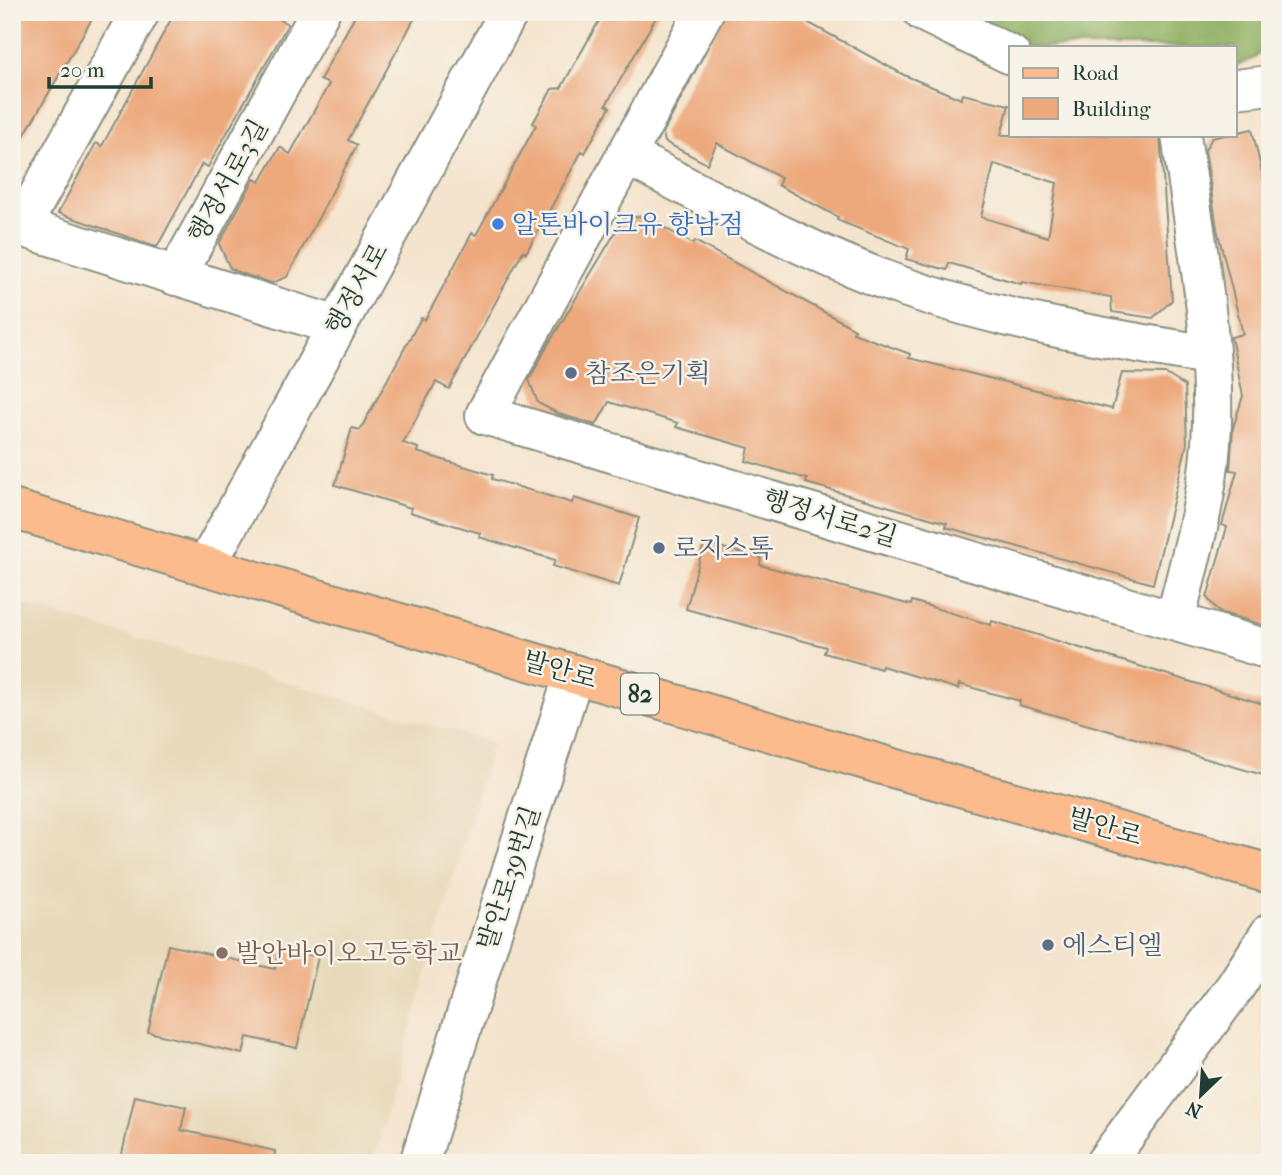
<svg xmlns="http://www.w3.org/2000/svg" width="1282" height="1175" font-family="'IM FELL French Canon','Noto Serif KR',serif">
<style>
.built{fill:#e8d9ba}
.forest{fill:#90b063;stroke:#58764c;stroke-width:2}
.lines{fill:none;stroke-linecap:round;stroke-linejoin:round}
.stream{stroke:#56bcd4;stroke-width:10}
.building{fill:#eda87c;fill-rule:evenodd}
.minor-casing{stroke:#8a9080;stroke-width:42}
.major-casing{stroke:#8a9080;stroke-width:42}
.minor{stroke:#fff;stroke-width:38}
.major{stroke:#fbbb8d;stroke-width:38}
.shop-dot{fill:#3f7fe0;stroke:#f7f3e8;stroke-width:2.5}
.service-dot{fill:#5c6f8a;stroke:#f7f3e8;stroke-width:2.5}
.education-dot{fill:#8d6e63;stroke:#f7f3e8;stroke-width:2.5}
.labels{text-anchor:middle;dominant-baseline:central;stroke-width:5;stroke-linejoin:round;paint-order:stroke}
.shield{fill:#f7f3e8;stroke:#60746a;stroke-width:2}
.shield-label{font-size:24px;font-weight:bold;fill:#1f3d34}
.street-label{font-size:26px;fill:#1f3d34;stroke:#f7f3e8}
.shop-label{font-size:26px;fill:#366cbe;stroke:#f7f3e8;text-anchor:start}
.service-label{font-size:26px;fill:#4e5e75;stroke:#f7f3e8;text-anchor:start}
.education-label{font-size:26px;fill:#785e54;stroke:#f7f3e8;text-anchor:start}
</style>
<rect width="100%" height="100%" fill="#f7f3e8"/>
<filter id="ink" filterUnits="userSpaceOnUse"><feTurbulence type="fractalNoise" baseFrequency=".0143" numOctaves="2"/><feDisplacementMap in="SourceGraphic" scale="14" xChannelSelector="R" yChannelSelector="G"/><feConvolveMatrix kernelMatrix="1 2 1 2 8 2 1 2 1" color-interpolation-filters="sRGB"/></filter>
<filter id="wash" filterUnits="userSpaceOnUse"><feTurbulence type="fractalNoise" baseFrequency=".00686" numOctaves="4" result="noise"/><feDisplacementMap in="SourceGraphic" scale="28" xChannelSelector="R" yChannelSelector="G"/><feGaussianBlur stdDeviation="1.57" result="paint"/><feColorMatrix in="noise" values="0 0 0 0 0 0 0 0 0 0 0 0 0 0 0 0 0 1.4 0 .05"/><feComposite in="paint" operator="in"/></filter>
<g filter="url(#wash)">
<rect width="100%" height="100%" fill="#f5e4cd"/>
<!-- built -->
<polygon class="built" points="12,601 492,743 372,1163 12,1163"/>
<!-- forest -->
<path class="forest" d="M967 12H1270C1270 41 1266 58 1235 66V47H1011Z"/>
<g class="lines">
<!-- stream -->
<polyline class="stream" points="1268,1163 1270,1157"/>
</g>
<g id="blocks">
<!-- building -->
<g class="building">
<polygon points="12,12 96,12 12,156"/>
<polygon points="175,12 266,12 288,24 208,167 202,164 157,247 58,213 96,143 102,146"/>
<polygon points="357,12 418,12 348,140 357,145 287,277 272,283 240,273 230,268 219,244 254,179 260,182 280,147 290,154 329,84 320,80"/>
<polygon points="604,12 659,12 606,105 610,107 585,153 582,151 526,253 523,251 449,389 436,382 403,443 418,448 417,452 493,475 492,479 572,503 574,498 639,518 619,586 553,566 555,560 479,537 480,533 410,512 411,508 335,485 352,428 360,430 421,318 425,320 472,233 476,235 536,125 533,123 552,89 561,88"/>
<path d="M726 12H789L904 75 961 99 962 94 1009 105 1001 135H1160L1172 300 1153 318 1112 312 1111 297 1022 282 1021 284 949 263 947 270 906 259 909 249 837 220 838 217 778 185 781 178 717 143 707 164 665 142 663 133ZM994 164 1057 183 1048 237 981 217Z"/>
<polygon points="1252,129 1270,208 1270,627 1219,612 1207,598 1227,527 1222,525 1237,471 1230,470 1233,428 1243,396 1231,337 1243,334 1217,229 1205,150 1212,138"/>
<polygon points="644,216 693,244 695,241 855,329 853,333 910,354 909,358 1112,409 1122,373 1166,374 1185,386 1187,444 1153,584 946,527 947,523 806,483 807,479 746,461 749,448 676,427 678,423 609,402 596,425 559,414 538,403 529,380 548,345 624,218"/>
<polygon points="704,543 761,558 760,565 911,605 912,601 991,625 992,621 1270,706 1270,777 1019,705 1020,701 959,684 958,689 882,666 881,669 824,653 826,647 686,609"/>
<polygon points="168,945 275,969 279,948 318,957 297,1048 247,1037 243,1054 148,1032"/>
<polygon points="135,1096 186,1107 181,1130 275,1151 274,1163 120,1163"/>
</g>
</g>
</g>
<g filter="url(#ink)">
<use href="#blocks" fill-opacity="0" stroke="#8a9080" stroke-width="2"/>
<g class="lines">
<!-- minor casing -->
<g class="minor-casing">
<g id="minor">
<polyline points="704,12 485,415 1270,650"/>
<polyline points="923,12 1011,55"/>
<polyline points="1235,89 1270,85"/>
<path d="M626 155C717 202 807 253 904 287 1004 321 1106 338 1209 355"/>
<polyline points="12,224 337,326"/>
<polyline points="21,227 140,12"/>
<polyline points="176,276 320,12"/>
<polyline points="206,566 509,12"/>
<path d="M1175 621C1189 562 1207 504 1211 443 1218 346 1194 232 1181 135"/>
<polyline points="419,1163 574,674"/>
<polyline points="1105,1163 1235,987 1270,933"/>
</g>
</g>
<!-- major casing -->
<g class="major-casing">
<polyline id="major" points="12,509 893,768 1270,874"/>
</g>
<!-- minor -->
<use href="#minor" class="minor"/>
<!-- major -->
<use href="#major" class="major"/>
</g>
</g>
<!-- markers -->
<circle class="shop-dot" cx="498" cy="224" r="7"/>
<g class="service-dot">
<circle cx="571" cy="373" r="7"/>
<circle cx="659" cy="548" r="7"/>
<circle cx="1048" cy="945" r="7"/>
</g>
<circle class="education-dot" cx="222" cy="953" r="7"/>
<g class="labels">
<!-- shield labels -->
<rect class="shield" x="621" y="673.5" width="38" height="41" rx="5"/>
<g class="shield-label">
<text x="640" y="694">82</text>
</g>
<!-- street labels -->
<g class="street-label">
<text transform="translate(228 181) rotate(-61)">행정서로3길</text>
<text transform="translate(357 289) rotate(-61)">행정서로</text>
<text transform="translate(830 518) rotate(17)">행정서로2길</text>
<text transform="translate(560 670) rotate(16)">발안로</text>
<text transform="translate(1105 827) rotate(16)">발안로</text>
<text transform="translate(509 878) rotate(-72)">발안로39번길</text>
</g>
<!-- shop labels -->
<g class="shop-label">
<text x="512" y="224">알톤바이크유 향남점</text>
</g>
<!-- service labels -->
<g class="service-label">
<text x="585" y="373">참조은기획</text>
<text x="673" y="548">로지스톡</text>
<text x="1062" y="945">에스티엘</text>
</g>
<!-- education labels -->
<g class="education-label">
<text x="236" y="953">발안바이오고등학교</text>
</g>
</g>
<!-- margin -->
<rect width="1282" height="1175" fill="none" stroke="#f7f3e8" stroke-width="42"/>
<!-- legend -->
<rect x="1009" y="46" width="228" height="91" fill="#f7f3e8" stroke="#a1aaa0" stroke-width="2"/>
<rect x="1023" y="68" width="35" height="10" fill="#fbbb8d" stroke="#a1aaa0" stroke-width="2"/>
<text x="1072" y="80" font-size="21" fill="#1f3d34">Road</text>
<rect x="1023" y="98" width="35" height="21" fill="#eda87c" stroke="#a1aaa0" stroke-width="2"/>
<text x="1072" y="116" font-size="21" fill="#1f3d34">Building</text>
<!-- north arrow -->
<g transform="translate(1201 1095) rotate(205)" stroke="#f7f3e8" stroke-width="5" paint-order="stroke">
<path d="M0-5L12 26L0 18L-12 26Z" fill="#1f3d34"/>
<text y="-10" font-size="19" font-weight="bold" text-anchor="middle" fill="#1f3d34">N</text>
</g>
<!-- scale -->
<path d="M49 77v10h102v-10" fill="none" stroke="#1f3d34" stroke-width="3.5"/>
<text x="60" y="77" font-size="21" fill="#1f3d34" stroke="#f7f3e8" stroke-width="5" paint-order="stroke">20 m</text>
</svg>
